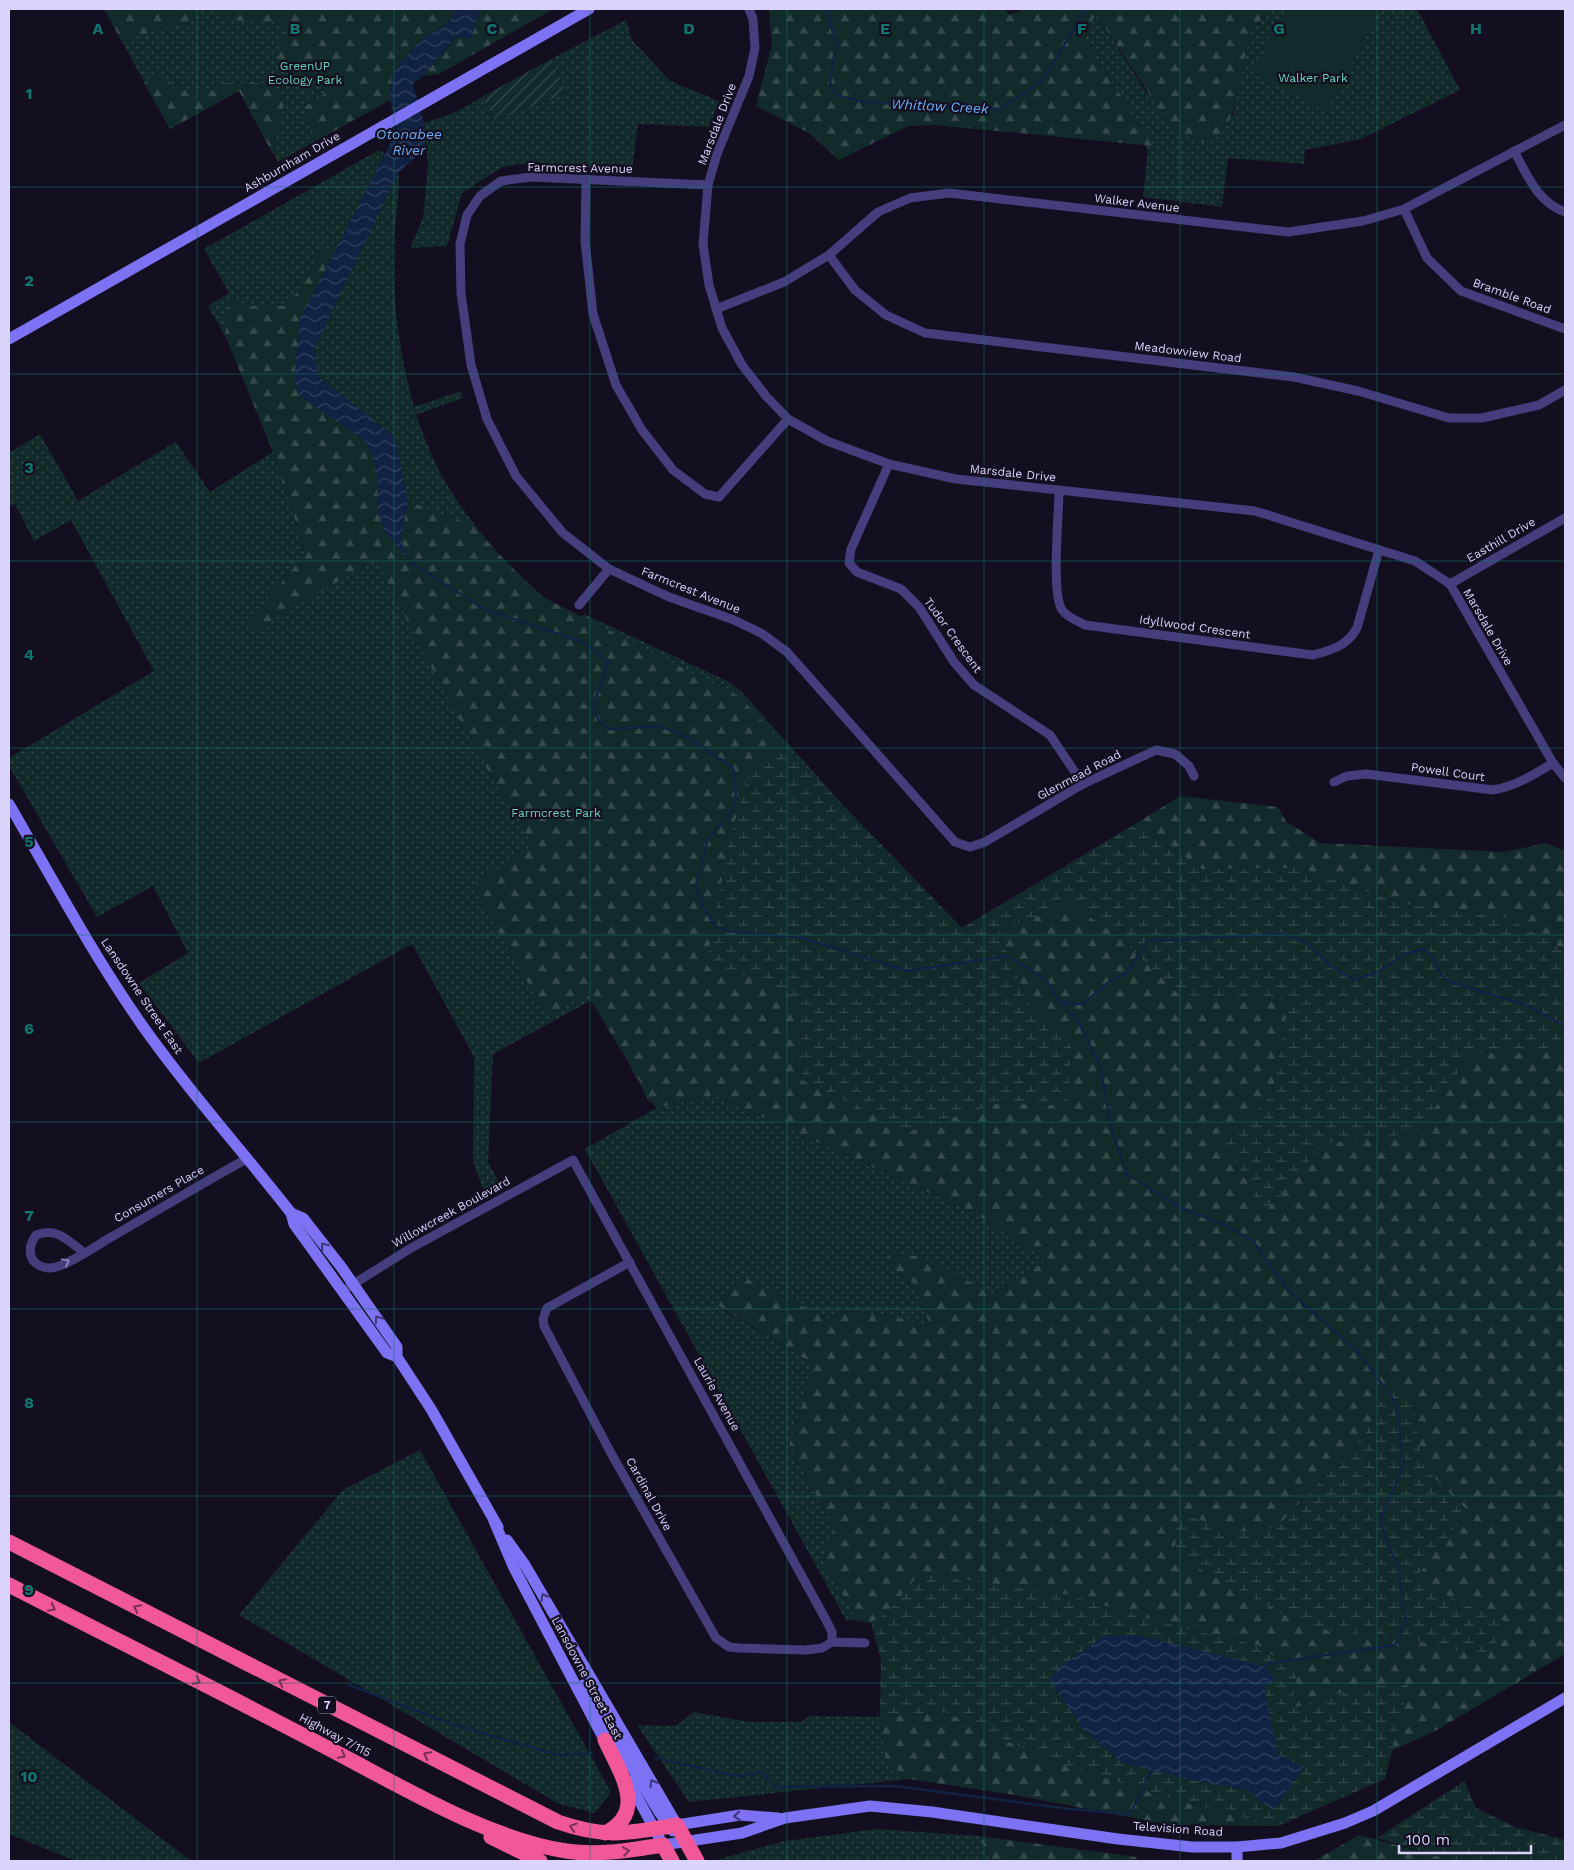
<svg xmlns="http://www.w3.org/2000/svg" width="1574" height="1870" font-family="'Work Sans',sans-serif">
<style>
.grass{fill:url(#grass-dots)}
.forest{fill:url(#forest-firs);fill-rule:evenodd}
.wetland{fill:url(#wetland-marsh)}
.garden{fill:url(#garden-furrows)}
.pitch{fill:#132a2a}
.water{fill:url(#water-waves)}
.lines{fill:none;stroke-linecap:round;stroke-linejoin:round}
.stream{stroke:#122243;stroke-width:2.5}
.street{stroke:#443e7c;stroke-width:9}
.secondary{stroke:#7c72f3;stroke-width:11}
.highway{stroke:#f15899;stroke-width:15}
.oneway{stroke:#3d3775}
.oneway2{stroke:#8881b5}
.oneway3{stroke:#773057}
.grid{fill:none;stroke:#0f766e;stroke-width:1;stroke-opacity:0.55}
.labels{text-anchor:middle;dominant-baseline:central;stroke-width:4.5;stroke-linejoin:round;paint-order:stroke}
.shield{fill:#130f21;stroke:#9e98ba;stroke-width:1}
.shield-label{font-size:11px;font-weight:bold;fill:#dad3fb}
.park-label{font-size:12px;fill:#65d5bf;stroke:#130f21}
.street-label{font-size:12px;fill:#dad3fb;stroke:#130f21}
.water-label{font-size:14px;font-style:italic;fill:#6aacf3;stroke:#130f21}
.grid-label{font-size:16px;text-anchor:middle;font-weight:bold;fill:#0f766e;stroke:#130f21;stroke-width:4.5;stroke-linejoin:round;paint-order:stroke}
</style>
<defs>
<pattern id="grass-dots" width="8" height="8" patternUnits="userSpaceOnUse" patternTransform="scale(1.25)"><rect width="8" height="8" fill="#132a2a"/><path d="M2 2h.1M6 6h.1" fill="none" stroke="#35484a" stroke-width="1.8" stroke-linecap="round"/></pattern>
<pattern id="forest-firs" width="22" height="20" patternUnits="userSpaceOnUse" patternTransform="scale(1.25)"><rect width="22" height="20" fill="#132a2a"/><path d="M5 1l3.5 6h-7zM16 11l3.5 6h-7z" fill="#35484a"/></pattern>
<pattern id="wetland-marsh" width="20" height="14" patternUnits="userSpaceOnUse" patternTransform="scale(1.25)"><rect width="20" height="14" fill="#132a2a"/><path d="M1 5h8M5 5V1M11 12h8M15 12V8" fill="none" stroke="#35484a"/></pattern>
<pattern id="garden-furrows" width="10" height="10" patternUnits="userSpaceOnUse" patternTransform="scale(1.25)"><rect width="10" height="10" fill="#132a2a"/><path d="M-1 1l2-2M0 10L10 0M9 11l2-2" fill="none" stroke="#35484a"/></pattern>
<pattern id="water-waves" width="16" height="10" patternUnits="userSpaceOnUse" patternTransform="scale(1.25)"><rect width="16" height="10" fill="#122243"/><path d="M0 5q4-4 8 0t8 0" fill="none" stroke="#34415f"/></pattern>
</defs>
<rect width="100%" height="100%" fill="#130f21"/>
<!-- grass -->
<g class="grass">
<polygon points="104,9 453,9 391,79 390,100 278,162 239,91 170,129"/>
<polygon points="1271,9 1417,9 1460,90 1361,139 1305,150 1304,164 1228,158 1222,207 1143,197 1148,150 1119,93 1084,38 1096,14 1146,92 1233,115 1250,34"/>
<polygon points="626,20 632,40 670,81 719,101 709,127 638,124 632,170 533,162 502,167 462,193 447,246 410,248 423,218 428,165 424,123 456,112 482,97 495,121 567,93 551,59"/>
<path d="M379 150C386 154 395 164 398 173 401 182 394 234 393 249 392 303 400 354 414 407L461 391 463 398 416 415C424 437 433 461 445 481 477 537 526 584 576 624L584 614 727 681 742 692 956 932 650 1103 594 999 493 1054 488 1162 500 1184 484 1192 473 1162 474 1057 412 944 199 1063 139 983 188 953 153 886 97 917 9 766V758L154 671 71 520 34 541 15 504 9 507V453L40 434 78 501 176 442 210 492 273 452 306 554 268 598 356 566 208 306 229 293 204 249Z"/>
<polygon points="713,1095 976,1214 1047,1260 993,1294 924,1258 888,1265 914,1283 932,1327 887,1315 844,1310 831,1320 743,1277 717,1306 815,1365 789,1445 834,1528 823,1561 858,1621 846,1620 585,1149 656,1108"/>
<polygon points="420,1450 611,1792 595,1813 559,1804 239,1615 343,1490"/>
<polygon points="694,1712 750,1722 800,1722 810,1716 880,1717 886,1762 909,1779 689,1802 637,1725 675,1726"/>
<polygon points="9,1722 191,1861 76,1861 9,1834"/>
<polygon points="877,1829 978,1836 993,1861 720,1861 719,1859 785,1841"/>
</g>
<!-- forest -->
<g class="forest">
<polygon points="104,9 198,9 186,23 144,34 122,42"/>
<polygon points="218,9 453,9 454,14 443,27 424,37 391,79 390,100 314,142 304,107 328,92 322,76 294,82 278,59 286,23 230,20"/>
<polygon points="480,9 553,9 439,74 423,76 457,36 471,38"/>
<path d="M769 9H1005L1009 15 1025 9H1271C1264 17 1253 27 1250 36 1237 80 1236 189 1166 119L1096 14 1084 38 1153 146 934 125 908 126 839 160 809 133 756 106 772 44Z"/>
<polygon points="156,76 184,90 214,91 220,83 268,83 284,104 273,154 239,91 170,129 144,83"/>
<path d="M323 246 336 251 300 319V397L364 440 372 454 378 482 377 510 385 532 408 560 401 541 408 501 472 525 535 593 740 697 784 744 746 781 706 966 754 976 799 1001 802 1080 910 1131 1002 1102 1068 1106 1071 1046 1030 1006 998 932 1068 903 1116 934 1180 995 1289 1001 1272 1094 1224 1143 1265 1211 1323 1144 1418 1133 1471 1053 1551 1052 1565 1047V1654L1437 1730 1391 1751 1409 1684 1360 1687 1291 1709 1260 1646 1165 1623 920 1573 890 1610 871 1623 858 1621 823 1561 834 1528 789 1445 815 1365 717 1305 743 1277 831 1320 844 1310 887 1315 931 1326 914 1283 888 1265V1251L924 1258 993 1294 1047 1260 976 1214 713 1095 656 1108 587 994 547 1016 472 886 533 845C476 753 424 658 377 560L362 567 257 629 249 622 306 553 273 452 225 335 230 297 250 306H289ZM1391 1384 1413 1398 1423 1467 1468 1511 1413 1581 1510 1624 1486 1653 1453 1650 1374 1630 1342 1635 1288 1617 1180 1511 1231 1533 1276 1528 1365 1434Z"/>
<polygon points="1180,796 1278,807 1286,821 1320,843 1504,852 1546,843 1565,851 1565,950 1506,917 1404,904 1299,868 1202,869 1135,824"/>
<polygon points="945,1712 1046,1759 1176,1800 1278,1826 1170,1825 1015,1795 909,1779 886,1762 880,1717"/>
<polygon points="1359,1835 1455,1861 1314,1861"/>
<polygon points="978,1836 1136,1857 1138,1861 993,1861"/>
</g>
<!-- wetland -->
<g class="wetland">
<polygon points="784,744 962,928 1135,824 1202,869 1299,868 1404,904 1506,917 1565,950 1565,1047 1551,1052 1471,1053 1418,1133 1323,1144 1265,1212 1224,1143 1272,1094 1289,1001 1180,995 1116,934 1068,903 998,932 1030,1006 1071,1046 1068,1106 1002,1102 910,1131 802,1080 799,1001 754,977 706,966 727,849 746,781"/>
<polygon points="1391,1383 1413,1398 1423,1467 1468,1511 1413,1581 1511,1624 1486,1653 1453,1650 1374,1630 1342,1635 1288,1617 1174,1555 1179,1511 1231,1533 1276,1528 1365,1434"/>
<polygon points="920,1573 1066,1594 1165,1623 1260,1646 1297,1673 1291,1709 1360,1687 1409,1684 1385,1779 1278,1826 1176,1800 1046,1759 945,1712 880,1717 881,1660 871,1623 890,1610"/>
<polygon points="1464,1781 1476,1808 1515,1827 1565,1840 1565,1861 1455,1861 1377,1838"/>
</g>
<!-- garden -->
<polygon class="garden" points="551,59 567,93 495,121 482,97"/>
<!-- pitch -->
<polygon class="pitch" points="1286,9 1381,9 1327,112 1253,73"/>
<!-- water -->
<g class="water">
<polygon points="453,9 480,9 471,39 456,36 423,76 413,84 424,123 426,148 398,173 314,350 319,377 395,437 408,501 401,541 410,562 385,532 377,510 378,482 372,454 364,440 300,396 294,380 300,319 397,130 390,100 391,79 401,61 424,37 443,27 454,14"/>
<polygon points="1106,1635 1137,1635 1264,1666 1276,1679 1264,1687 1278,1754 1304,1767 1274,1811 1246,1790 1192,1780 1122,1763 1083,1729 1049,1679 1065,1663"/>
</g>
<g class="lines">
<!-- stream -->
<g class="stream">
<polyline points="827,9 836,46 830,81 832,91 839,96 863,102 1000,109 1042,81 1086,9"/>
<polyline points="410,562 486,610 583,642 608,661 593,707 599,721 610,729 660,726 689,738 733,768 736,797 731,814 708,838 696,885 704,909 716,927 729,931 803,938 907,971 1008,956 1045,979 1060,1002 1078,1021 1100,1066 1111,1126 1126,1174 1181,1208 1218,1222 1252,1240 1288,1290 1358,1352 1396,1403 1404,1464 1380,1521 1399,1571 1406,1622 1395,1645 1271,1663 1264,1666"/>
<polyline points="1061,1002 1083,1004 1109,982 1127,973 1147,941 1282,934 1306,942 1331,966 1354,980 1378,972 1405,954 1423,949 1432,955 1438,970 1447,981 1526,1005 1565,1026"/>
<polyline points="349,1685 454,1725 558,1755 592,1753"/>
<polyline points="655,1758 736,1776 763,1772 775,1787 895,1786 1069,1809 1130,1814 1152,1770"/>
</g>
<!-- street -->
<g class="street">
<polyline points="749,9 753,19 755,48 749,76 717,154 708,185 703,244 709,285 722,328 742,365 766,396 788,419 827,441 889,464 956,479 1255,511 1415,561 1450,584 1553,763 1565,778"/>
<path d="M1514 151C1528 176 1537 202 1565 212"/>
<polyline points="586,179 585,241 593,314 616,385 642,430 673,470 705,494 719,497 788,419"/>
<polyline points="708,185 531,177 501,181 480,196 467,215 460,244 461,293 471,365 487,419 516,476 563,533 609,569 669,597 734,620 761,633 787,652 955,842 970,847 985,842 1083,784 1156,750 1175,754 1189,766 1194,776"/>
<polyline points="1404,209 1427,258 1461,291 1565,329"/>
<polyline points="829,255 855,290 886,315 925,333 1294,377 1358,391 1449,418 1482,418 1539,405 1565,390"/>
<polyline points="716,309 784,282 829,255 878,212 910,198 949,193 1288,232 1363,221 1404,209 1565,125"/>
<polyline points="889,464 851,549 849,563 857,572 901,589 919,607 954,662 974,685 1050,735 1083,784"/>
<path d="M1059 490C1059 514 1051 593 1062 610 1067 617 1077 621 1085 625L1313 655C1332 650 1347 646 1357 628L1379 550"/>
<polyline points="1450,584 1565,518"/>
<polyline points="579,605 609,569"/>
<path d="M1334 782 1347 776 1366 774 1493 790C1516 786 1533 775 1553 763"/>
<path d="M83 1252C67 1240 57 1227 36 1235 31 1243 29 1248 31 1256 34 1266 47 1270 56 1267 74 1262 97 1245 113 1236 158 1210 203 1183 248 1158"/>
<polyline points="630,1262 547,1308 543,1319 544,1326 612,1455 716,1638 729,1647 739,1648 806,1650 822,1648 832,1642 865,1643"/>
<polyline points="344,1290 411,1248 573,1160 826,1620 832,1632 832,1642"/>
</g>
<!-- secondary -->
<g class="secondary">
<polyline points="9,339 589,9"/>
<path d="M9 804C52 878 93 955 142 1025 188 1091 242 1150 291 1213L294 1224 387 1353 397 1357"/>
<polyline points="291,1213 303,1218 342,1268 397,1347 397,1357 431,1409 498,1527"/>
<polyline points="494,1521 514,1568 608,1747"/>
<polyline points="507,1540 525,1565 677,1825 740,1815 778,1818"/>
<polyline points="583,1685 659,1812 673,1831"/>
<polyline points="628,1780 663,1845 742,1833 785,1818 870,1806 932,1812 1118,1839 1192,1847 1237,1847 1281,1843 1345,1823 1373,1811 1565,1698"/>
<polyline points="1237,1847 1237,1861"/>
</g>
<!-- highway -->
<g class="highway">
<path d="M9 1542 558 1822C607 1839 628 1833 677 1825L697 1861"/>
<path d="M9 1585C120 1642 231 1697 341 1755 409 1791 490 1839 566 1851 599 1856 631 1850 663 1845L672 1861"/>
<path d="M605 1740C619 1771 649 1812 605 1833"/>
<polyline points="491,1837 540,1861"/>
</g>
</g>
<!-- one-way arrows -->
<defs><path id="oneway-chevron" d="M-2-3.5L2.5 0L-2 3.5" fill="none" stroke-width="1.6" stroke-linecap="round" stroke-linejoin="round" transform="scale(1.25)"/></defs>
<g class="oneway">
<use href="#oneway-chevron" transform="translate(324 1246) rotate(-128)"/>
<use href="#oneway-chevron" transform="translate(378 1319) rotate(-124)"/>
<use href="#oneway-chevron" transform="translate(544 1597) rotate(-120)"/>
<use href="#oneway-chevron" transform="translate(653 1783) rotate(-120)"/>
<use href="#oneway-chevron" transform="translate(737 1816) rotate(175)"/>
</g>
<use class="oneway2" href="#oneway-chevron" transform="translate(66 1262) rotate(-29)"/>
<g class="oneway3">
<use href="#oneway-chevron" transform="translate(52 1608) rotate(27)"/>
<use href="#oneway-chevron" transform="translate(137 1608) rotate(-153)"/>
<use href="#oneway-chevron" transform="translate(197 1681) rotate(27)"/>
<use href="#oneway-chevron" transform="translate(282 1682) rotate(-153)"/>
<use href="#oneway-chevron" transform="translate(342 1755) rotate(28)"/>
<use href="#oneway-chevron" transform="translate(427 1755) rotate(-153)"/>
<use href="#oneway-chevron" transform="translate(573 1827) rotate(-163)"/>
<use href="#oneway-chevron" transform="translate(626 1851) rotate(-8)"/>
</g>
<!-- grid -->
<path class="grid" d="M197 9V1861M394 9V1861M590 9V1861M787 9V1861M984 9V1861M1180 9V1861M1377 9V1861M9 187H1565M9 374H1565M9 561H1565M9 748H1565M9 935H1565M9 1122H1565M9 1309H1565M9 1496H1565M9 1683H1565"/>
<g class="labels">
<!-- shield labels -->
<rect class="shield" x="318" y="1696.5" width="18" height="17" rx="4"/>
<g class="shield-label">
<text x="327" y="1705">7</text>
</g>
<!-- park labels -->
<g class="park-label">
<text x="305" y="66">GreenUP<tspan x="305" dy="14">Ecology Park</tspan></text>
<text x="1313" y="78">Walker Park</text>
<text x="556" y="813">Farmcrest Park</text>
</g>
<!-- street labels -->
<g class="street-label">
<text transform="translate(717 124) rotate(-69)">Marsdale Drive</text>
<text transform="translate(292 162) rotate(-30)">Ashburnham Drive</text>
<text transform="translate(580 168) rotate(1)">Farmcrest Avenue</text>
<text transform="translate(1137 203) rotate(7)">Walker Avenue</text>
<text transform="translate(1512 296) rotate(20)">Bramble Road</text>
<text transform="translate(1188 352) rotate(7)">Meadowview Road</text>
<text transform="translate(1013 473) rotate(6)">Marsdale Drive</text>
<text transform="translate(1501 540) rotate(-30)">Easthill Drive</text>
<text transform="translate(691 590) rotate(22)">Farmcrest Avenue</text>
<text transform="translate(1195 627) rotate(8)">Idyllwood Crescent</text>
<text transform="translate(1488 627) rotate(60)">Marsdale Drive</text>
<text transform="translate(953 635) rotate(54)">Tudor Crescent</text>
<text transform="translate(1448 772) rotate(8)">Powell Court</text>
<text transform="translate(1079 775) rotate(-28)">Glenmead Road</text>
<text transform="translate(142 996) rotate(56)">Lansdowne Street East</text>
<text transform="translate(159 1194) rotate(-30)">Consumers Place</text>
<text transform="translate(451 1212) rotate(-29)">Willowcreek Boulevard</text>
<text transform="translate(717 1394) rotate(61)">Laurie Avenue</text>
<text transform="translate(649 1494) rotate(61)">Cardinal Drive</text>
<text transform="translate(587 1678) rotate(62)">Lansdowne Street East</text>
<text transform="translate(335 1735) rotate(28)">Highway 7/115</text>
<text transform="translate(1178 1829) rotate(4)">Television Road</text>
</g>
<!-- water labels -->
<g class="water-label">
<text transform="translate(940 106) rotate(3)">Whitlaw Creek</text>
<text x="409" y="134">Otonabee<tspan x="409" dy="16">River</tspan></text>
</g>
</g>
<g class="grid-label">
<text x="98" y="34">A</text>
<text x="295" y="34">B</text>
<text x="492" y="34">C</text>
<text x="689" y="34">D</text>
<text x="885" y="34">E</text>
<text x="1082" y="34">F</text>
<text x="1279" y="34">G</text>
<text x="1476" y="34">H</text>
<text x="29" y="99">1</text>
<text x="29" y="286">2</text>
<text x="29" y="473">3</text>
<text x="29" y="660">4</text>
<text x="29" y="847">5</text>
<text x="29" y="1034">6</text>
<text x="29" y="1221">7</text>
<text x="29" y="1408">8</text>
<text x="29" y="1595">9</text>
<text x="29" y="1782">10</text>
</g>
<!-- border -->
<rect width="1574" height="1870" fill="none" stroke="#dad3fb" stroke-width="20"/>
<!-- scale -->
<path d="M1399 1845v8h132v-8" fill="none" stroke="#dad3fb" stroke-width="2.5"/>
<text x="1406" y="1845" font-size="15" fill="#dad3fb" stroke="#130f21" stroke-width="4" paint-order="stroke">100 m</text>
</svg>
